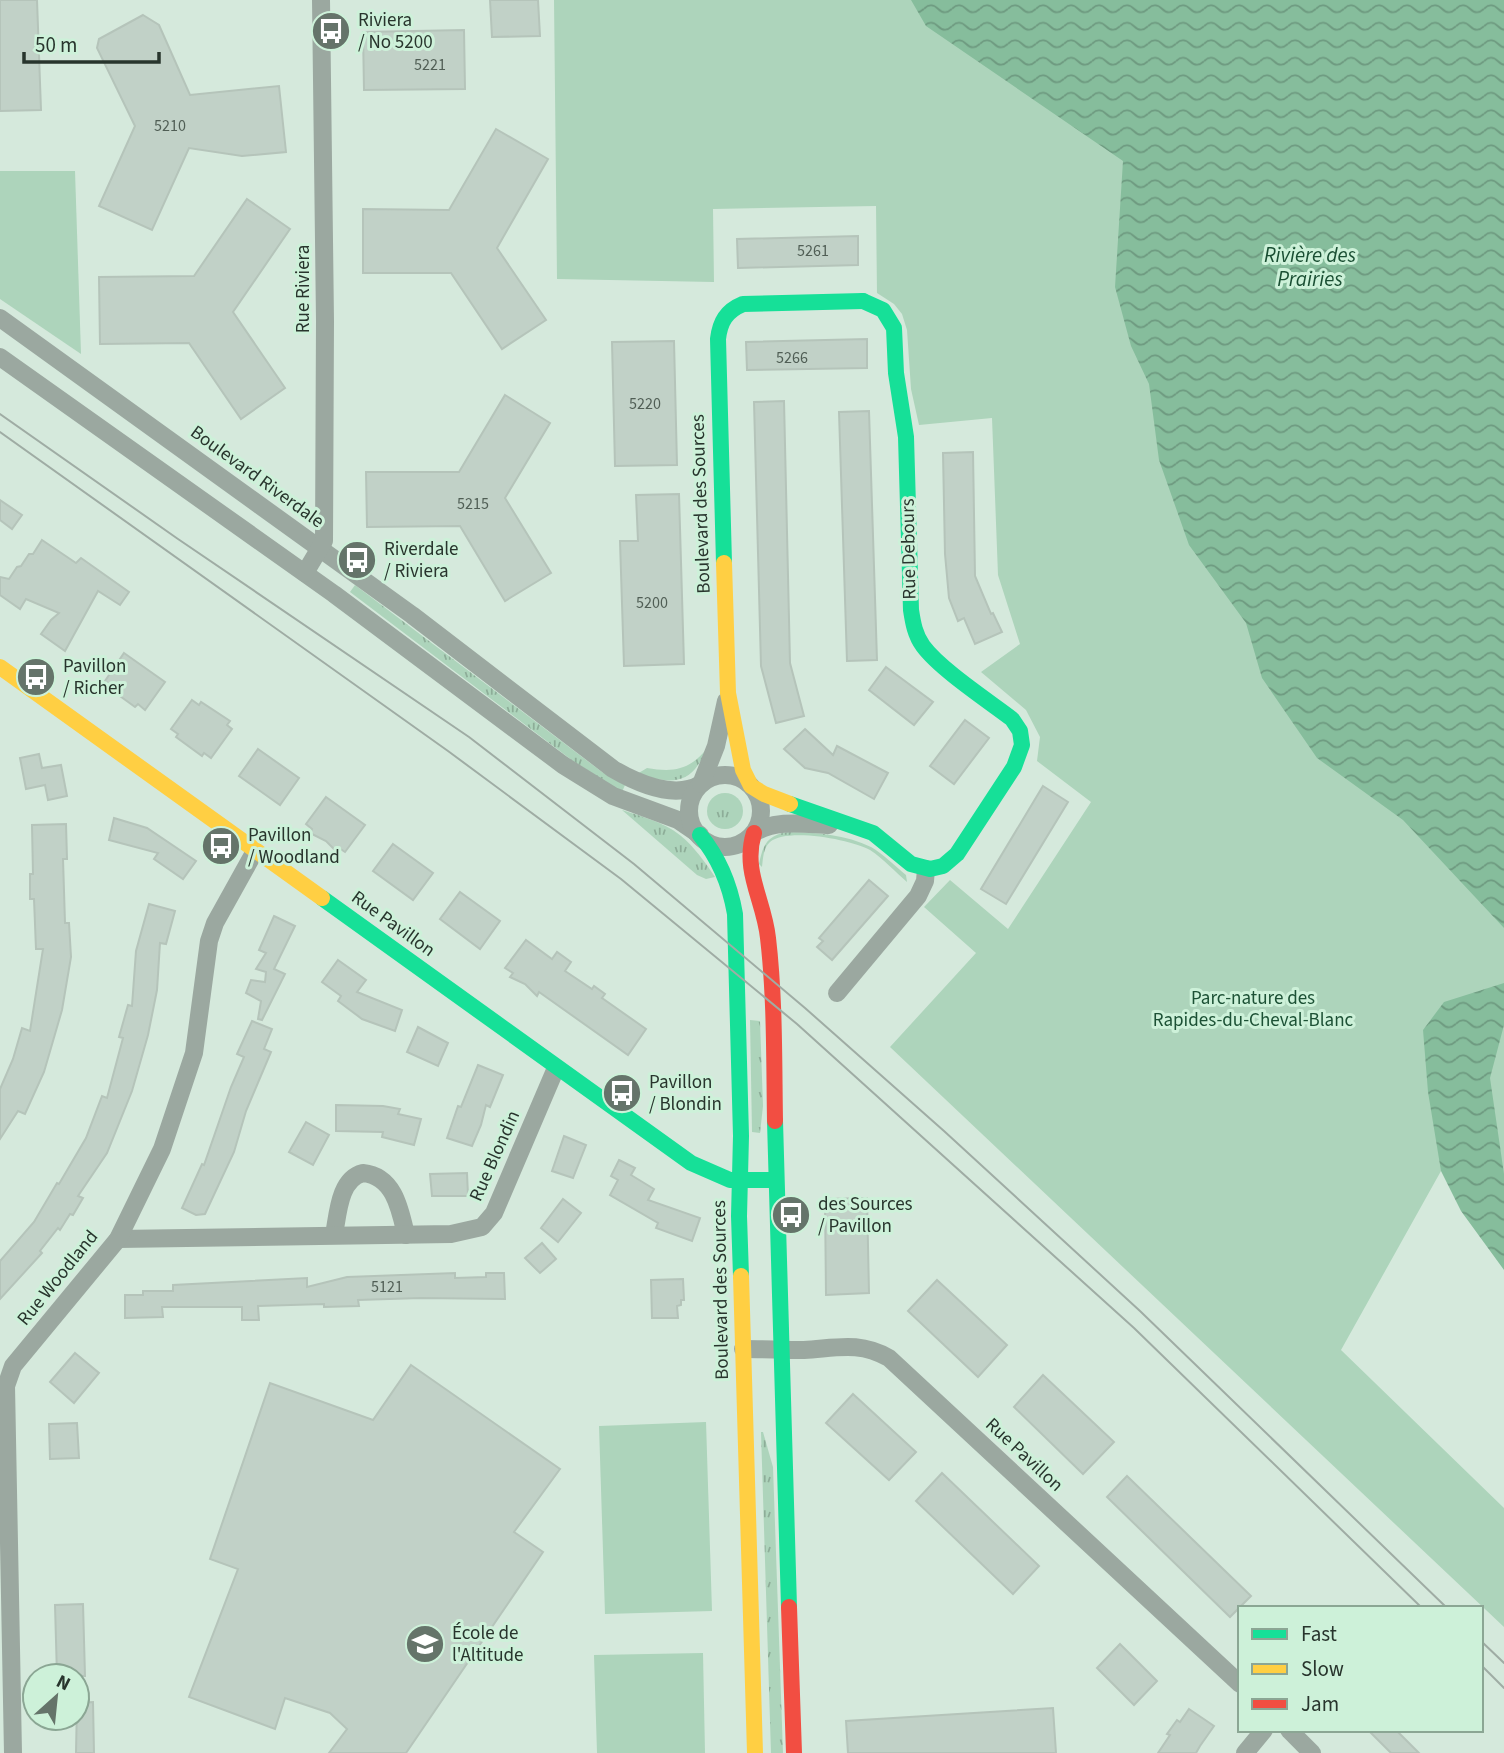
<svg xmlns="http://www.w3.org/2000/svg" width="1504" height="1753" font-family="'Source Sans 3',sans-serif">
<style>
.grass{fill:url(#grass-tufts)}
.park{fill:#add4bb}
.water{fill:url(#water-waves)}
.building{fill:#c1d1c7;stroke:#b5c4ba;stroke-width:2}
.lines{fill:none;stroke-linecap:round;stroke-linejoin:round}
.street{stroke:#9ba8a0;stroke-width:18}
.fast{stroke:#16e098;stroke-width:16}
.slow{stroke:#ffcf43;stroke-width:16}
.jam{stroke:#f24e42;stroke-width:16}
.tram{stroke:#9faca4;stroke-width:2}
.labels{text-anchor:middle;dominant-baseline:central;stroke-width:6;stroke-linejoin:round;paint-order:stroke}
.number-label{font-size:16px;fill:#505e55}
.poi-label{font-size:19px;fill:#28352d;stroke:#cdf1d9;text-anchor:start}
.street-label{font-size:19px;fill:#28352d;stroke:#cdf1d9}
.park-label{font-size:19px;fill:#1c5135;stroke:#cdf1d9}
.water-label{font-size:21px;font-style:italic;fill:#1a4f33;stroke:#cdf1d9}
</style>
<defs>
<pattern id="grass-tufts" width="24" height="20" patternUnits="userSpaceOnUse" patternTransform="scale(1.75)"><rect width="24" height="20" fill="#add4bb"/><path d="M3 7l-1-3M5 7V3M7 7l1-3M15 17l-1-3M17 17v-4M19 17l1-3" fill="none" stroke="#8dad98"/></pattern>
<pattern id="water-waves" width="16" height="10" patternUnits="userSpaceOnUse" patternTransform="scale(1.75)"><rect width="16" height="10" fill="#86bd9c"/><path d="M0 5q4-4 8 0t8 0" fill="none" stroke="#6e9a80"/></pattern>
</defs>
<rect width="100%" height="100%" fill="#d5e9dc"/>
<!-- grass -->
<g class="grass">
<polygon points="355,585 602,772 625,785 622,792 573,761 350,592"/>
<path d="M704 752C704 756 701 761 698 765 683 788 660 780 637 774L647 768C671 772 687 771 704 752Z"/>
<circle cx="725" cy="811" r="18"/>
<path d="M622 810C673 826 684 831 715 877L706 879 697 875Z"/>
<path d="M788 832C815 832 847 835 871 847 883 854 895 866 906 875L907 882C895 872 884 859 870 850 853 840 787 827 770 842 763 848 763 859 762 867L759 864C763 845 767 835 788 832Z"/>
<polygon points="750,1020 760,1021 763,1106 760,1133 752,1132"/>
<polygon points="761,1432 763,1432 773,1467 783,1753 771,1753"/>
</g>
<!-- park -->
<g class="park">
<polygon points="554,0 1121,0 1504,730 1504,1223 1471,1143 1441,1171 1341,1350 1504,1508 1504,1627 890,1047 976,953 924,907 950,880 1008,929 1091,802 1037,761 1040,737 1026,710 981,672 1020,644 998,575 992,418 919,425 911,389 907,330 902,314 894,304 877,293 876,206 713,209 714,282 557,279"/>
<polygon points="0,171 75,171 81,354 0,299"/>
<polygon points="706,1422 712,1611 605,1614 599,1426"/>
<polygon points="703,1653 705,1753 597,1753 594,1655"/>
</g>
<!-- water -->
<g class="water">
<polygon points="911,0 1504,0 1504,928 1403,820 1317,758 1262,678 1246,623 1189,545 1159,460 1149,384 1131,346 1115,287 1123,161 926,26"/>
<polygon points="1504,983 1504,1025 1490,1078 1504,1174 1504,1270 1461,1211 1441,1171 1428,1092 1423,1030 1444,1002"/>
</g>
<!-- building -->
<g class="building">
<polygon points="0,0 37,0 41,110 0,111"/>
<polygon points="490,0 538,0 540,36 492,37"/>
<polygon points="143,15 159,25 190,95 279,86 286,152 242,156 189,148 152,230 99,206 135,126 97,48 99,39"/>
<polygon points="464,30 465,89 364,90 363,32"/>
<polygon points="496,129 548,159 497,248 546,320 502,349 451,273 363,273 363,209 449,210"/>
<polygon points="247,199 290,229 233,312 285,388 241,419 189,343 100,344 99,277 194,276"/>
<polygon points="858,236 858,265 738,268 737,239"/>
<polygon points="867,339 867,368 747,370 746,342"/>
<polygon points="674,341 677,465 615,466 612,342"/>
<polygon points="505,395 550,423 505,498 551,573 505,601 460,526 367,527 366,472 459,472"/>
<polygon points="784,401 790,663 804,716 776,723 761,666 754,402"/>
<polygon points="869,411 877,660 847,661 839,412"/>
<polygon points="973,452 975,576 991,614 993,613 1002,632 975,644 964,618 958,621 949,598 945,554 943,453"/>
<polygon points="679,494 684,664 624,666 620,541 638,541 636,495"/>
<polygon points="0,500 22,515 12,529 0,520"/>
<polygon points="42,540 76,563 81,558 129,592 120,605 98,591 65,651 41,634 51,620 59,613 26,599 20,609 0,595 0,577 9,579 17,567 21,566 29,554 33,554"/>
<polygon points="124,653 165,682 145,710 138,704 135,707 109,688 112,686 105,681"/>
<polygon points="886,667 933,702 914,725 869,690"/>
<polygon points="192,700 199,705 201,702 230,721 227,725 232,729 211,758 204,753 202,756 176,737 178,734 171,729"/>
<polygon points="965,720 989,738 954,784 930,766"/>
<polygon points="805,729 833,755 837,746 888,773 874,799 828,773 805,768 784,749"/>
<polygon points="258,749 299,778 280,805 239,776"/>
<polygon points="39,754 42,768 61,765 67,796 48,800 45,785 26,789 20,758"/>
<polygon points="1043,786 1068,802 1006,904 981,889"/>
<polygon points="326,797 365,825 345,852 339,848 336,851 326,841 310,833 312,829 306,824"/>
<polygon points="114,818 147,828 196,861 183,879 154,859 158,853 109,840"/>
<polygon points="66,824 67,859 63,859 65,923 69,923 71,957 62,1010 44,1072 25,1114 18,1111 0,1139 0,1089 13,1059 22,1028 30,1031 43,949 36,949 34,899 30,899 30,874 33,874 32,825"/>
<polygon points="393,844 433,873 413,900 373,871"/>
<polygon points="869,880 888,896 832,960 817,947 823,941 819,938"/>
<polygon points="460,892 500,921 480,949 440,919"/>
<polygon points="149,904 175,911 166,944 160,943 157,990 148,1035 132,1091 107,1153 78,1196 83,1198 73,1215 70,1214 60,1230 58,1228 40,1251 42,1253 0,1299 0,1261 34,1222 57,1183 59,1184 86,1138 102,1096 107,1098 123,1038 119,1037 128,1005 132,1006 136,951"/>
<polygon points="274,916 295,926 274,969 285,974 262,1020 258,1019 261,1001 246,993 251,980 265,982 266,972 256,969 266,953 259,950"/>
<polygon points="526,940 552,959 557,952 571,962 565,971 592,989 594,986 605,994 602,998 646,1029 628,1055 539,992 537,996 525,984 510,977 513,973 505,968"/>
<polygon points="338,960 366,980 357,992 402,1010 395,1031 362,1019 338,1001 341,996 322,982"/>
<polygon points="252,1021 272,1029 264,1049 271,1052 246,1111 234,1152 205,1214 196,1215 182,1208 202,1164 204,1165 231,1087 244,1057 237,1054"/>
<polygon points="418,1027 448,1043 438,1066 407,1052"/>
<polygon points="478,1065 503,1075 490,1107 486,1105 481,1125 472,1146 447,1138 458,1106 461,1107"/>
<polygon points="336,1105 383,1106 400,1109 398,1114 421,1119 414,1145 382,1137 383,1132 336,1131"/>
<polygon points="306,1122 329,1135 313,1165 289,1152"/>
<polygon points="564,1136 586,1145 573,1178 552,1171"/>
<polygon points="619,1160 635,1168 631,1175 654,1189 648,1200 700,1218 692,1241 656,1228 658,1223 610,1195 618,1180 611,1176"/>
<polygon points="467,1173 468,1196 432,1196 430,1174"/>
<polygon points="867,1198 869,1293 826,1295 825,1199"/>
<polygon points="563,1199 581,1213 558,1242 541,1228"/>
<polygon points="542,1243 556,1259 540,1273 525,1258"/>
<polygon points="455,1273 455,1278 486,1277 486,1273 504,1273 505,1299 421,1298 358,1300 359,1306 324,1307 324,1304 258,1306 259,1320 242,1320 242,1307 162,1307 163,1317 125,1318 125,1295 143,1295 143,1291 173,1291 173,1285 307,1278 307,1287 347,1277"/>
<polygon points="683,1279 684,1300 681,1300 681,1305 677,1306 678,1318 652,1318 651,1280"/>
<polygon points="937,1280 1007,1345 978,1377 908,1311"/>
<polygon points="75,1353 99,1373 74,1403 50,1382"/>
<polygon points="411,1365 560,1469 514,1532 543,1552 406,1753 329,1753 347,1729 330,1713 285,1698 275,1729 189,1697 238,1569 210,1559 270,1383 373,1420"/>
<polygon points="1043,1375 1114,1442 1083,1474 1014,1407"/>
<polygon points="853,1394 916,1452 889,1480 826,1423"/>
<polygon points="77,1423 79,1458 50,1459 49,1424"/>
<polygon points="942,1473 1039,1566 1013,1594 916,1501"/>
<polygon points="1127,1476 1251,1596 1230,1617 1107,1497"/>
<polygon points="83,1604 85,1676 57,1676 55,1605"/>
<polygon points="1120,1644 1157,1681 1134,1705 1097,1668"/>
<polygon points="93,1702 94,1753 76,1753 77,1703"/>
<polygon points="1053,1708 1056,1753 848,1753 846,1721"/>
<polygon points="1189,1709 1214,1726 1200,1746 1196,1753 1158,1753 1170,1735 1167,1734 1177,1720 1180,1722"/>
<polygon points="1368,1730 1396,1730 1419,1753 1391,1753"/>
</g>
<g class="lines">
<!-- street -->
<g class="street">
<path d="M0 318 412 615 613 769C637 783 675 800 701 784"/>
<polyline points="0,357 334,594 563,765 613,796 678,820 700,835"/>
<polyline points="305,573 324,541 325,321 321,0"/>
<circle cx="725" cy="811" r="36"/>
<polyline points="701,784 716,746 726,701"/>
<path d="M754 833C776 819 804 824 829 825"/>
<polyline points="837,993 918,896 925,881 926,869"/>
<path d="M334 1235C338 1214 339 1179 363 1173 394 1176 400 1209 406 1235"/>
<polyline points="118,1239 451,1234 482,1227 494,1213 556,1068"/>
<path d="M743 1349C763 1349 784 1350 804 1350 837 1348 859 1341 889 1358L1240 1684"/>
<polyline points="1289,1730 1312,1753"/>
<polyline points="13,1753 6,1386 13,1366 118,1239 162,1149 194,1053 209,941 215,923 255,851"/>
<polyline points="1245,1753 1264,1730"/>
</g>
<!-- fast -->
<g class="fast">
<path d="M724 563 718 339C720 322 726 311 743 304L863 301"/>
<path d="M790 804 873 833 911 864 930 869 943 866 957 854 1014 767 1022 745 1020 731 1012 719C987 700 940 669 923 646 915 635 913 623 911 610L906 437 896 373 894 328 883 310 863 301"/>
<path d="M700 835C719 858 730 885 735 914L741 1136 739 1216 741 1276"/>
<polyline points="322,898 691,1163 730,1180 776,1180"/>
<polyline points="775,1121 789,1607"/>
</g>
<!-- slow -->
<g class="slow">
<polyline points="724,563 728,693 743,770 751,786 764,794 790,804"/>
<polyline points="0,667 322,898"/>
<polyline points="741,1276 755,1753"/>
</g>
<!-- jam -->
<g class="jam">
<path d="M754 833C742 871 764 900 768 938 775 998 774 1060 775 1121"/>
<polyline points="789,1607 794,1753"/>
</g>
<!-- tram -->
<g class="tram">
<polyline points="0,414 178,539 469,737 634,864 805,1008 944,1131 1140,1311 1447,1608"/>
<polyline points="0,432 448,751 621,879 797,1024 1134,1328 1422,1608"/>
<polyline points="1481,1641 1504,1663"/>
<polyline points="1481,1665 1504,1688"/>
</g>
</g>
<!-- icons -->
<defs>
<g id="bus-disc" transform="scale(2.0125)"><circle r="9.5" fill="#65746a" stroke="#cdf1d9"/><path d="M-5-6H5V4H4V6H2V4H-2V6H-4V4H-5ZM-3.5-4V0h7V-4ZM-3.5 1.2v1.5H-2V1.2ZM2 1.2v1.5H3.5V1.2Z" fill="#fff"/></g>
<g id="school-disc" transform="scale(2.0125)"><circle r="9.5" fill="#65746a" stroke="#cdf1d9"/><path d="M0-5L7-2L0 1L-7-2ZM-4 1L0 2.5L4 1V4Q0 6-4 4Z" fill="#fff"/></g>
</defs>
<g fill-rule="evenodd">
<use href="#bus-disc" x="331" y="31"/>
<use href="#bus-disc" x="357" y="560"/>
<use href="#bus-disc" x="36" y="677"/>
<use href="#bus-disc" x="221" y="846"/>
<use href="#bus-disc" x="622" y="1093"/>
<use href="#bus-disc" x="791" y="1215"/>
<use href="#school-disc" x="425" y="1644"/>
</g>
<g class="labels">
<!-- number labels -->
<g class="number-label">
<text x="430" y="65">5221</text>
<text x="170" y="126">5210</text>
<text x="813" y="251">5261</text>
<text x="792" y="358">5266</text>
<text x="645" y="404">5220</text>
<text x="473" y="504">5215</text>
<text x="652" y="603">5200</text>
<text x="387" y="1287">5121</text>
</g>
<!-- poi labels -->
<g class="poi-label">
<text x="358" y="20">Riviera<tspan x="358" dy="22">/ No 5200</tspan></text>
<text x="384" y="549">Riverdale<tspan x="384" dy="22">/ Riviera</tspan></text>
<text x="63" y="666">Pavillon<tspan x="63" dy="22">/ Richer</tspan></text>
<text x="248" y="835">Pavillon<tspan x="248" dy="22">/ Woodland</tspan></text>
<text x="649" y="1082">Pavillon<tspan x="649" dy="22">/ Blondin</tspan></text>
<text x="818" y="1204">des Sources<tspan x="818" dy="22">/ Pavillon</tspan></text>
<text x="452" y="1633">École de<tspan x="452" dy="22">l'Altitude</tspan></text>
</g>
<!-- street labels -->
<g class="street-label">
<text transform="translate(303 289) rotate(-90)">Rue Riviera</text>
<text transform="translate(257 477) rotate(36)">Boulevard Riverdale</text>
<text transform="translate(701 504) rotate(-92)">Boulevard des Sources</text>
<text transform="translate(909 549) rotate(-91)">Rue Debours</text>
<text transform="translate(393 924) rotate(36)">Rue Pavillon</text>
<text transform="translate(495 1156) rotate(-66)">Rue Blondin</text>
<text transform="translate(58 1278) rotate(-51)">Rue Woodland</text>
<text transform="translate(721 1290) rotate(-91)">Boulevard des Sources</text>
<text transform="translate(1024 1455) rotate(43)">Rue Pavillon</text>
</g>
<!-- park labels -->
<g class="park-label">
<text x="1253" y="998">Parc-nature des<tspan x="1253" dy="22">Rapides-du-Cheval-Blanc</tspan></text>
</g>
<!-- water labels -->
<g class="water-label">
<text x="1310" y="255">Rivière des<tspan x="1310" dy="24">Prairies</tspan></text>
</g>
</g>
<!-- legend -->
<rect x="1238" y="1606" width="245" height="126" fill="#cdf1d9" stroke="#8ba694" stroke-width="2"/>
<rect x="1252" y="1629" width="35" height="10" fill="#16e098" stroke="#8ba694" stroke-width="2"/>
<text x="1301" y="1641" font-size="21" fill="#28352d">Fast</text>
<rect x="1252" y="1664" width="35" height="10" fill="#ffcf43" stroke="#8ba694" stroke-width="2"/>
<text x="1301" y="1676" font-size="21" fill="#28352d">Slow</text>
<rect x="1252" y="1699" width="35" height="10" fill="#f24e42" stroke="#8ba694" stroke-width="2"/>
<text x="1301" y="1711" font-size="21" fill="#28352d">Jam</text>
<!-- north arrow -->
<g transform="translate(56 1697) rotate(27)"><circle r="33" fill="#cdf1d9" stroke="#8ba694" stroke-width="2"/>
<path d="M0-5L12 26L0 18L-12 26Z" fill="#65746a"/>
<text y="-10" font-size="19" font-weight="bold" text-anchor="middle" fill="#28352d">N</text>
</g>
<!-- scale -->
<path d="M24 52v10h135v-10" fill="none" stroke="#28352d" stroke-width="3.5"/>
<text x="35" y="52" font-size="21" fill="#28352d" stroke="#cdf1d9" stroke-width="5" paint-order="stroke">50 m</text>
</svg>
